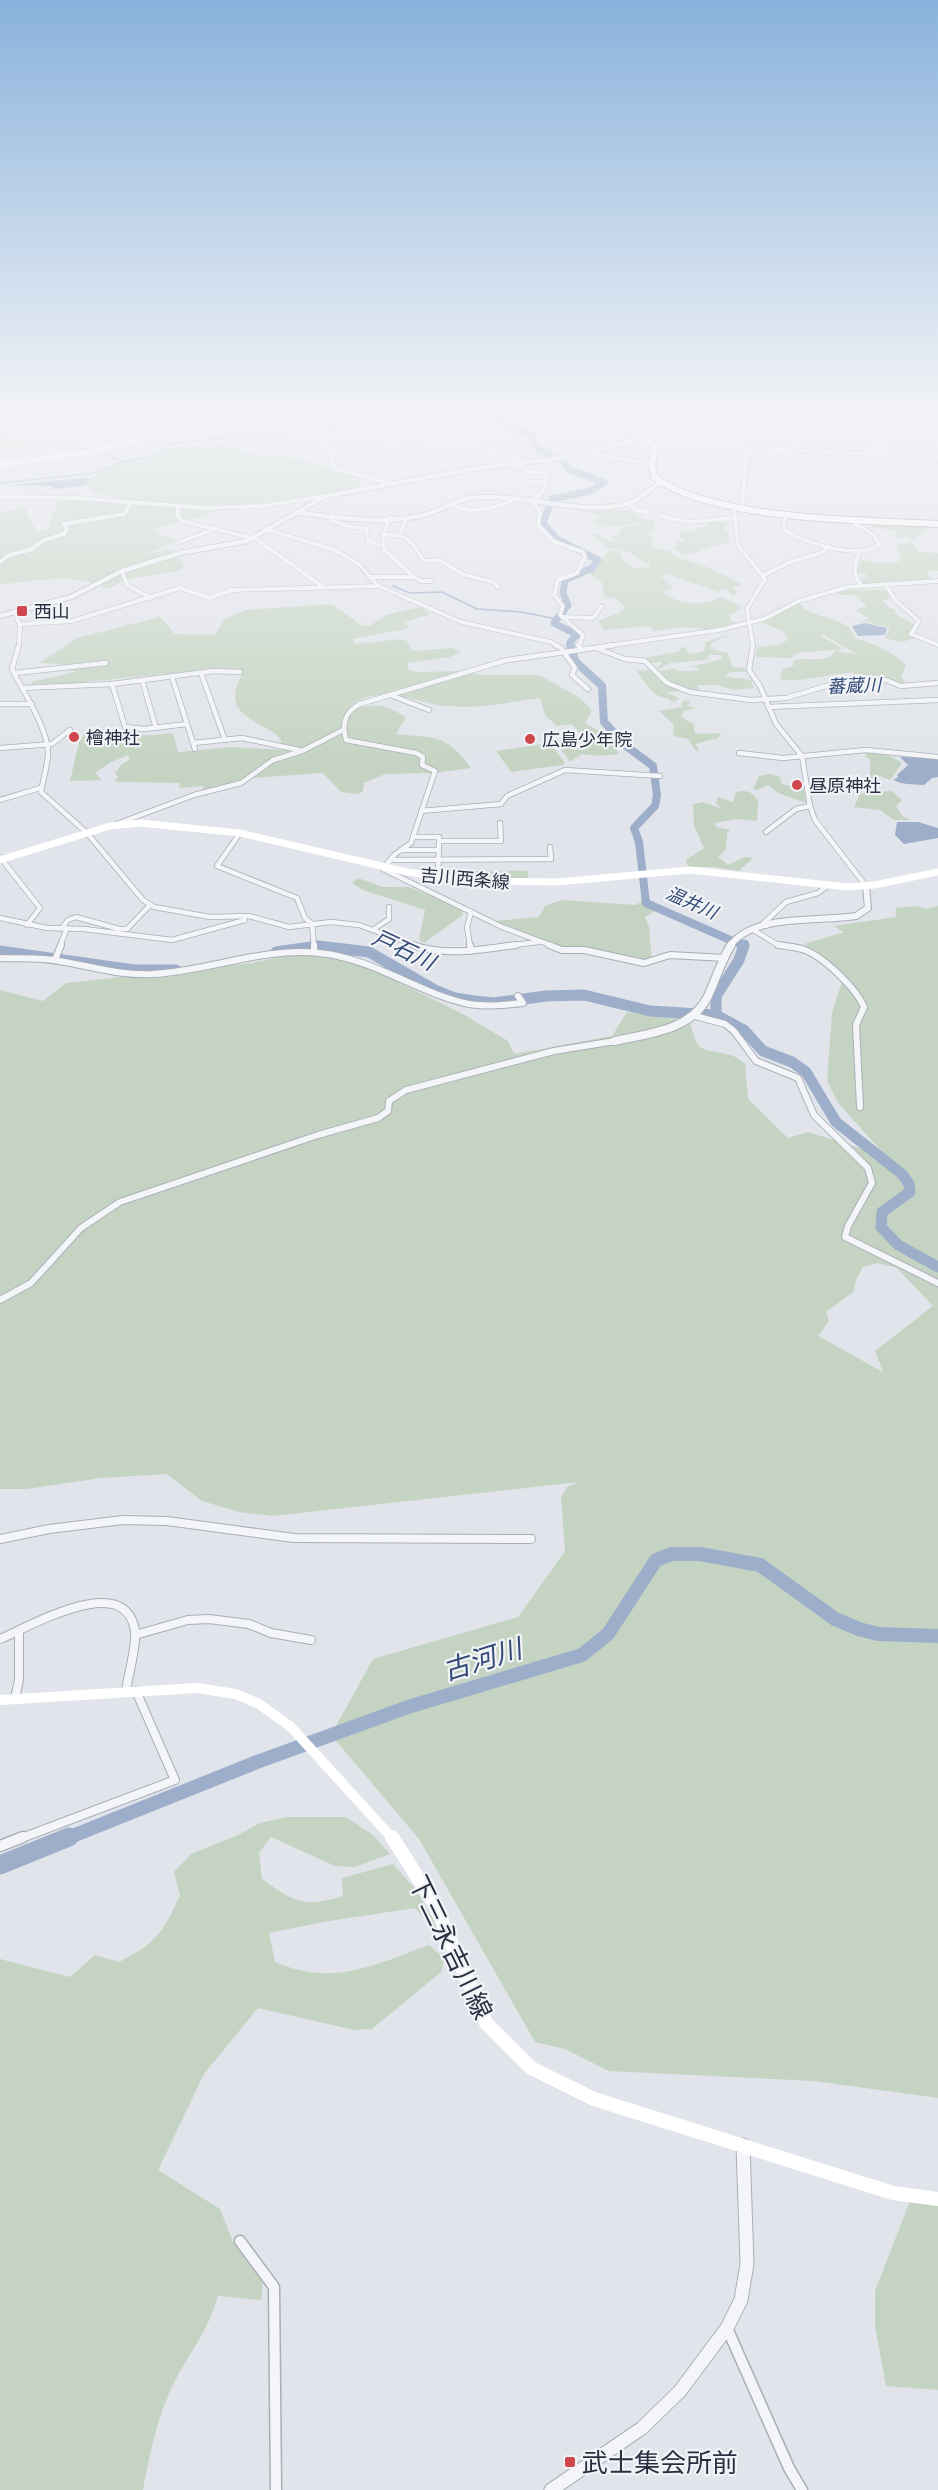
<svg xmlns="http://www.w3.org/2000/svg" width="938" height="2490" font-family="'Golos Text','Noto Sans JP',sans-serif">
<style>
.green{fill:#c5d4c2;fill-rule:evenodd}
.water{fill:#9caeca}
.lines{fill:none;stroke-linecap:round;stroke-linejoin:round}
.stream{stroke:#9caeca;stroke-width:1.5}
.river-far4{stroke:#9caeca;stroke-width:7}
.river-far3{stroke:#9caeca;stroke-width:8}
.river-far2{stroke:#9caeca;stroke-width:11}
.river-far1{stroke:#9caeca;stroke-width:14}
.river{stroke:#9caeca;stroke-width:19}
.minor-far4-casing{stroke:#aaaeb7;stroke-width:5}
.minor-far3-casing{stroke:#aaaeb7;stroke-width:6}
.minor-far2-casing{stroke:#aaaeb7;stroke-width:8}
.minor-far1-casing{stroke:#aaaeb7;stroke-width:10}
.minor-casing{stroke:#aaaeb7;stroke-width:13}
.tertiary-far3-casing{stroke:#aaaeb7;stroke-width:6}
.tertiary-far2-casing{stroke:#aaaeb7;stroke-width:8}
.tertiary-far1-casing{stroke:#aaaeb7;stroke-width:10}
.tertiary-casing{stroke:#aaaeb7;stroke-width:15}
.primary-casing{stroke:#a0a7b5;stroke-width:8}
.minor-far4{stroke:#f4f5f8;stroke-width:4}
.minor-far3{stroke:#f4f5f8;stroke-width:4.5}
.minor-far2{stroke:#f4f5f8;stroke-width:6}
.minor-far1{stroke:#f4f5f8;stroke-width:8}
.minor{stroke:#f4f5f8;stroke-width:10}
.tertiary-far3{stroke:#f4f5f8;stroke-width:4.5}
.tertiary-far2{stroke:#f4f5f8;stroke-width:6}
.tertiary-far1{stroke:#f4f5f8;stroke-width:8}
.tertiary{stroke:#f4f5f8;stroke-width:13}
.secondary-far3{stroke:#fff;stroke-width:5}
.secondary-far2{stroke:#fff;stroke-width:7}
.secondary-far1{stroke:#fff;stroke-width:10}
.secondary{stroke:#fff;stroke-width:14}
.primary{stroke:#fff;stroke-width:6}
.poi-dot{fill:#cf464d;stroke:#f1f3f7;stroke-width:2}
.labels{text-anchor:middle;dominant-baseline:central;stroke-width:4.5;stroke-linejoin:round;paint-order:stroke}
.far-poi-label{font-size:18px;fill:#293041;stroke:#f1f3f7;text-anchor:start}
.far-water-label{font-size:18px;font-style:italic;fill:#334a76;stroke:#f1f3f7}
.far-street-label{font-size:18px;fill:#293041;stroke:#f1f3f7}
.water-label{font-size:22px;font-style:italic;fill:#334a76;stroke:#f1f3f7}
.near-street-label{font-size:26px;fill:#293041;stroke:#f1f3f7}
.near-poi-label{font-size:26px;fill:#293041;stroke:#f1f3f7;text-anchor:start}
.near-water-label{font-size:27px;font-style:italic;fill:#334a76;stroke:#f1f3f7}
</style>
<rect width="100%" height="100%" fill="#e1e4ea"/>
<!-- green -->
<g class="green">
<polygon points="0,435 25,442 24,447 13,452 0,453"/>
<path d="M219 443 262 457H289L363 475 357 490 271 505 244 504 151 530 176 541 141 556 172 549 184 565 181 570 128 579 107 589C78 572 33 581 0 585V513L25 508 36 531 47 529 59 499 119 502 123 499 93 492 88 482C115 457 182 445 219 443Z"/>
<path d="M580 508 637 511 635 515 649 521 654 519 653 526 656 529 648 533 653 538 650 544 654 548 670 551 674 556 710 568 742 584 732 588 738 593 733 596 727 589 717 592C702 584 678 581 668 573L661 576 673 587 672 590 662 591C677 605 702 607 721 597L741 606 740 610 729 615 731 621 740 624 711 630 683 627 654 631 648 626 604 630 598 621 619 613 625 607 617 599 604 596 602 582 586 572 598 565 609 550 622 551 620 556 633 568 651 567 648 564 651 563H645L627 551 608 548 592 535H571L596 534 611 542 614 540 609 536 619 535 622 527 640 524 635 522C621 529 609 525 594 524L593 520 599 519V516L578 510Z"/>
<polygon points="712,522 729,522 724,529 728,532 729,543 708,546 712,548 698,549 699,552 682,554 672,549 678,545 675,543 685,540 679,537 683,531 691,532"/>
<polygon points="869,523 927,525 926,532 921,532 913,541 908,537 896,537 896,531 874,527"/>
<path d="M911 543 915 545 918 552 938 553V571H929L926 574 937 581 863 585 859 580 866 578V574L858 573 859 563 863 560C875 562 892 567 902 559L899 557 901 553 897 550 898 544Z"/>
<polygon points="847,590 888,590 889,599 882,600 889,608 896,610 894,613 916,625 910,634 915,638 902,642 885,638 890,628 863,621 869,619 856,610 867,606 855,595 840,595 838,592"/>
<path d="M800 603C806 617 835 616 848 627 851 630 854 636 857 639 866 640 903 657 906 666L901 677 905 683 900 685C883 681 867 674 850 673 833 673 794 684 780 679L783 669 793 666 794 660C806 656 816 663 831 656L835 651 856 654 823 634 820 635 843 649 796 653 792 658 756 657 757 647 778 645 789 639 781 630 759 622Z"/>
<path d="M332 604 361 625 370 626 386 615 420 607 431 614 403 622 410 628 353 639 356 644 401 639 407 641 412 651 452 648 461 652 450 657 408 663V670L419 672 460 671 483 675H539L580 698 592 710 585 723 608 736 619 754 599 756 582 754 570 762 555 741 574 750 589 744 572 724 557 726 545 715 540 698C510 702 478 709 448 706 425 705 402 693 379 695 366 696 355 700 347 710 377 705 377 701 406 717L396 734C436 738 446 734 471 768L434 773 385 774 364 783 363 791 358 794 341 792 323 773 250 778 203 793V786L179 788 180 783 117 782 115 780 118 777 115 773 122 764 130 760 128 755 111 762 95 773 102 780 70 781 79 742 89 728C118 736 143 737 173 733L178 752 233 747 282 750C287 725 233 725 235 695 235 687 241 679 242 672L217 669 34 687 31 682 75 672 65 664 40 663 77 638 160 617 175 634 214 635 225 619 246 610Z"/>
<path d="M723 636 738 638 723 637 711 644V649L728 653 732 667 746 668V672H731L724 676 751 680 754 688 735 690 716 685H698L699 692C686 690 667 682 660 671L674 668 678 671H698L699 669 693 666 723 659 721 655H709L707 660 670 663 660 669 656 668 662 664 661 662 651 663 638 659 677 652 680 650 679 648 684 647 689 654 704 651 706 642Z"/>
<path d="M652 670 659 680 677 688 678 692H666L679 698 678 700 672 702C667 696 665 699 659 696 651 693 642 678 637 671Z"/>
<polygon points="689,700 690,703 687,706 697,708 684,711 681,717 694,724 694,732 700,734 721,733 718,738 695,744 699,750 697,752 688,739 673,736 674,725 659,711 681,707 682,702"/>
<polygon points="550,743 565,763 563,765 511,772 496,751"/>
<polygon points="868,751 886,754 902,763 890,780 880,776 870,785 870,760 865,756"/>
<polygon points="770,774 780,777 782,784 804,789 806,803 778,793 768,785 757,790 753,789 759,776"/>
<polygon points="743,791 750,792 758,800 757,821 736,819 715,823 716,827 730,830 727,833 726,850 718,857 728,865 745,857 753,858 739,871 712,867 688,867 686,860 704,848 694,826 693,804 703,802 723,809 716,804 718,797 733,802 736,792"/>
<polygon points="892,791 902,800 896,806 902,816 911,820 894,820 880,810 854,807 860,794"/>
<path d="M455 868C470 874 509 870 528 871V878L478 879 450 876 449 869Z"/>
<polygon points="358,878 383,887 409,887 461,908 463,915 424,943 419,940 425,910 363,890 352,883"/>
<polygon points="562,900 637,905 642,900 656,910 645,917 649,927 652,960 643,962 541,942 529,934 495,921 539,917 545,906"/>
<path d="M916 906 927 909 938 906V2098L814 2081 609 2071 565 2049 535 2042 419 1839 331 1735 373 1659 518 1617 565 1551 561 1498 567 1487 579 1482 273 1516 239 1512 202 1501 167 1474 101 1478 27 1489H0V990L43 1001 66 983 252 963 310 951 347 957 461 1013 508 1041 514 1054 612 1036 627 1012 689 1020C700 1058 700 1046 733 1056 737 1057 740 1061 745 1063L748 1099 788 1138 808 1132 886 1156 838 1103 827 1081 832 1013 844 975 804 944 844 932 833 926 896 917V908ZM877 1263 897 1268 933 1306 875 1351 883 1372 818 1336 829 1321 826 1312 854 1291 856 1280 863 1267Z"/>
<path d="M286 1817H346L373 1835 390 1854 355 1867 335 1866 271 1837 259 1853 262 1879C294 1902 304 1908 343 1896L342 1878 393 1864 416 1890 440 1930 433 1928 415 1908 323 1922 269 1933 275 1962C332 1987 375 1965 429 1945L445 1959 441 1972 372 2029 354 2030 258 2008 204 2074 158 2170 220 2209 233 2242 263 2280 261 2300 218 2296C208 2330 195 2345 178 2375 159 2409 150 2452 143 2490H0V1959L70 1977 95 1955 119 1962C156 1943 163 1933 180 1895L174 1872 191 1854 238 1835 260 1823Z"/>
<polygon points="910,2201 938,2202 938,2390 886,2386 875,2326 875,2291"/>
</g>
<!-- water -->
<g class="water">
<polygon points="84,478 91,479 87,482 87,485 55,489 52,486 10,485"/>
<polygon points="865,623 887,628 885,635 858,636 852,626"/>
<path d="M900 757 938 758V777L932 778 924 785C910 784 904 785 893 780L898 777 897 775 908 765Z"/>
<polygon points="897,822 918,822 938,828 938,838 904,844 895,835"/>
</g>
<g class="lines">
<!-- stream -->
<g class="stream">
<polyline points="31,413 34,426 55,435"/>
<polyline points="68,442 87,450"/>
<polyline points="99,453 124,461"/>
<polyline points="0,483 96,473 124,461 156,456 169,444 176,443 312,430 505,424"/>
<polyline points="393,586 410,593 442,592 477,609 521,612 557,619"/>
</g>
<!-- river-far4 -->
<polyline class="river-far4" points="499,413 501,422 531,436 539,450 562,460 568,469 604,482 590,491 552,499 543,523 557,539 598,560 592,568 565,580 563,593 568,605 554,623 577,635 570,642 570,646"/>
<!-- river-far3 -->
<g class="river-far3">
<polyline points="570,645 576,662 602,686 604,722 626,746 653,766 657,795 655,806 634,828 639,842 646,903 744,946"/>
<polyline points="315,946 321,946"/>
</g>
<!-- river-far2 -->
<g class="river-far2">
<polyline points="0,951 134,970 176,970"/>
<polyline points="276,952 318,946 369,952 435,990 455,998 474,1001 494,1003 546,996 584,995 650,1011 716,1015 744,1030 763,1051 792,1062 806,1072 836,1122 902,1174 909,1184 910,1192 882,1212 881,1227 898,1245 938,1267"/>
<polyline points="716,1015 716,996 739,960 744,945"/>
</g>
<!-- river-far1 -->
<polyline class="river-far1" points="65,1839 257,1762 408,1707 582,1655 608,1634 656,1560 672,1554 700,1554 760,1565 835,1619 859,1629 878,1634 938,1636"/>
<!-- river -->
<polyline class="river" points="0,1865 69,1837"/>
<!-- minor-far4 casing -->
<g class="minor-far4-casing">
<g id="minor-far4">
<path d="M35 413C47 437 77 444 101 450"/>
<polyline points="92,413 155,418 178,426"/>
<polyline points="798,413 819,416"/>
<polyline points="884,415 938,417"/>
<polyline points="877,416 881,454"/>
<polyline points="724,417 739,413"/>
<path d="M220 419C250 416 277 421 307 421L308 431 316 433 376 437 378 440 419 439 514 453 520 464"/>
<polyline points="605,420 666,427 660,444"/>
<polyline points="320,435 324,436 335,469 393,484"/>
<polyline points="622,444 655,445"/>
<polyline points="654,444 938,457"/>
<polyline points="792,450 793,417"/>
<polyline points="592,452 600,456 652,464"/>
<polyline points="515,465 532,472 544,473 547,478 542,492 534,500"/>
<polyline points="544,473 554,467 548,461"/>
<polyline points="529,482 547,482"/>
<polyline points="0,497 78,498 204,508 262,506 326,496"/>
<polyline points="531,499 540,513 538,525 555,542 583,552 585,557 577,573 558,580 554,595 563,606 560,615 583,635 579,646"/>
<polyline points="627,503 636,510 650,512"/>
<path d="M451 504C470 517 500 506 519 498"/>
<polyline points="179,506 177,514 182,521 256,539 323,587"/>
<polyline points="734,508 738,545 765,579 747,609 753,646"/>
<polyline points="742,510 747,448"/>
<path d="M786 514 783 529C803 543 858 560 879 545 876 533 865 530 856 524L859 519"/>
<polyline points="332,516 331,520 349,527 366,528 368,541 383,546"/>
<polyline points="660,516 689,522 733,518"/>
<polyline points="266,529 335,550 360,565 378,586"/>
<polyline points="400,534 407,517"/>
<path d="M383 535C406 533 413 542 424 561L440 560 462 574 493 582 498 587"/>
<polyline points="180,542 212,530"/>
<path d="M860 550C855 564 851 574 862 586"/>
<polyline points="0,562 9,555 30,550 44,540 64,534 67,529 64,524 125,514 130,503"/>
<polyline points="122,571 127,585 151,598"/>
<polyline points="764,575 790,562 821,553 829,546"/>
<polyline points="370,577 414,577 384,550 383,535 390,517"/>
<polyline points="414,577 421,581 432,581"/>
<polyline points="885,584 896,601 919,621 911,634 938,645"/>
<polyline points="15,612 20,626 19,646"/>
<polyline points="565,617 593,618 602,606"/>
<polyline points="23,624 72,621 180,588 209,598 232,590 379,586 461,622 551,642 558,646"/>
<polyline points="606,646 719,630 764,619 799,601 848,587 938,581"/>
</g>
</g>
<!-- minor-far3 casing -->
<g class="minor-far3-casing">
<g id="minor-far3">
<path d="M19 645 12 669C23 692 49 729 48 755 47 767 43 780 41 792L87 833 143 900 154 907 210 917 249 916 289 927 331 922 359 925 417 946"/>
<polyline points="555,645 561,648 575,668 572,675 588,689"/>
<polyline points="578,645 582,650"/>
<polyline points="753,645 749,670 760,686 776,724 802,756 810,806 815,820 866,886"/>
<polyline points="596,648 625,659 645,661 667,683 690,692 751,700 786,698 836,683 863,680 886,680 901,686 938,683"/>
<polyline points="15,673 106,663"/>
<polyline points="201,673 225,740"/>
<polyline points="172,677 195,749"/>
<polyline points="142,680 156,728"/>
<polyline points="112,684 125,727 144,729 187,724"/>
<polyline points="22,688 112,684 214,671 240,672"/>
<polyline points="393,696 429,710"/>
<polyline points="0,704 32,704"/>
<polyline points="768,707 938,700"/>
<polyline points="193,743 242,738 299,750"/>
<polyline points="0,748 52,744 70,730"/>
<polyline points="739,753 783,758 866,750 938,757"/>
<polyline points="0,800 40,788"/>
<polyline points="421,811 501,804 507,796 565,770 660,776"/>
<polyline points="114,825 194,795 241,783 273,760 302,751 343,730"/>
<polyline points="766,832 796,809 810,806"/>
<polyline points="240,833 217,866 297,898 305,918 312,924 314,946"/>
<polyline points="413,837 439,837 439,841"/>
<polyline points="401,850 439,850"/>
<polyline points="0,857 40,908 27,925"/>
<polyline points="390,860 551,859 550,847"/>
<polyline points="438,877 439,841 501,841 500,823"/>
<polyline points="0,918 47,928 84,929 172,940 245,920"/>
<polyline points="766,926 764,923 786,902 818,893 826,887"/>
<polyline points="62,928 68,920 76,917 119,929 127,929 150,905"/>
<polyline points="374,929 389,919 389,907"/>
<polyline points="752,929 778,945 786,946"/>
<polyline points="60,946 67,928"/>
<polyline points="470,946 467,927 471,912"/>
<polyline points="505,946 538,942"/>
<path d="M553 946 502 927 383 869 394 855 411 843 435 771 422 765 423 757 416 753 346 740C342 724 344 712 360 704L507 660 616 645"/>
</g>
</g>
<!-- minor-far2 casing -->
<g class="minor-far2-casing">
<g id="minor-far2">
<polyline points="314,945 314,950"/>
<path d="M413 945C446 957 483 949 516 945"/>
<polyline points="470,945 471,951"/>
<polyline points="549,945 562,950 584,950 644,963 670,955 725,958"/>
<path d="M778 945C785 946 794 947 802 949 822 955 856 988 864 1007L856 1025 860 1107"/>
<path d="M0 958C19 959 40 957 59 961 91 966 120 976 153 974 208 971 264 947 319 953 373 958 417 993 469 1004 487 1007 505 1005 523 1003L518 996"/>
<polyline points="55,960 61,945"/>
<polyline points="695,1016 725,1024 734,1031 756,1061 798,1078 814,1115 868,1168 872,1183 848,1226 845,1237 938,1283"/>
<polyline points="0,1300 31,1283 81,1228 120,1202 318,1135 378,1118 388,1111 389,1101 406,1090 554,1051 615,1041"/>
</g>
</g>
<!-- minor-far1 casing -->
<g class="minor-far1-casing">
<g id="minor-far1">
<polyline points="0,1539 49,1529 123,1520 167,1521 294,1538 531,1539"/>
<polyline points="135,1635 188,1620 209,1619 249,1624 271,1633 311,1640"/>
<path d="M0 1639C31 1626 126 1570 135 1631 137 1646 128 1675 126 1691"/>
<polyline points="15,1698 19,1680 19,1633"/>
<polyline points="19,1839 175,1780 136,1691"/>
</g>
</g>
<!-- minor casing -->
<g class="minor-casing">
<g id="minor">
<polyline points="0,1846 23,1837"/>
<polyline points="240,2241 274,2287 276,2490"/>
<polyline points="727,2328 789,2468 802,2490"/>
</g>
</g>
<!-- tertiary-far3 casing -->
<g class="tertiary-far3-casing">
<g id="tertiary-far3">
<path d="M296 512C337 518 383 525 424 515 440 511 454 500 471 498 523 492 575 516 626 504 640 501 648 488 661 483"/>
<polyline points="0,616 71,597 122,571 180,553 247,541 326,496 472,469 577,456 615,446 671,425 759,414 824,418 914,413"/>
</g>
</g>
<!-- tertiary-far2 casing -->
<g class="tertiary-far2-casing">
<path id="tertiary-far2" d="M730 946C753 913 820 922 856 916L868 908 866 886"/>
</g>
<!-- tertiary-far1 casing -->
<g class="tertiary-far1-casing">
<path id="tertiary-far1" d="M615 1041C649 1033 691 1031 708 996 716 979 721 961 731 945"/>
</g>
<!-- tertiary casing -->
<g class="tertiary-casing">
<polyline id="tertiary" points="551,2490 642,2428 680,2391 727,2328 741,2300 747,2264 743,2145"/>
</g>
<!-- primary casing -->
<g class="primary-casing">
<path id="primary" d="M564 413C596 419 630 423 655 445L652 466 655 478C719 521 861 520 938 524"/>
</g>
<!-- minor-far4 -->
<use href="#minor-far4" class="minor-far4"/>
<!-- minor-far3 -->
<use href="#minor-far3" class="minor-far3"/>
<!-- minor-far2 -->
<use href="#minor-far2" class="minor-far2"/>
<!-- minor-far1 -->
<use href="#minor-far1" class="minor-far1"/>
<!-- minor -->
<use href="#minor" class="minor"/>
<!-- tertiary-far3 -->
<use href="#tertiary-far3" class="tertiary-far3"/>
<!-- tertiary-far2 -->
<use href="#tertiary-far2" class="tertiary-far2"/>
<!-- tertiary-far1 -->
<use href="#tertiary-far1" class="tertiary-far1"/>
<!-- tertiary -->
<use href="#tertiary" class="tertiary"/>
<!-- secondary-far3 -->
<polyline class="secondary-far3" points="0,465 101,450 163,430 242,413"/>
<!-- secondary-far2 -->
<polyline class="secondary-far2" points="0,860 110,826 140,823 240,833 407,872 471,881 557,882 690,870 848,887 874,885 938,872"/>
<!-- secondary-far1 -->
<polyline class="secondary-far1" points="0,1700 197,1688 236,1694 259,1704 291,1727 393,1839"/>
<!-- secondary -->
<polyline class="secondary" points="392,1837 434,1903 486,2023 531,2068 594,2099 893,2193 938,2199"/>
<!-- primary -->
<use href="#primary" class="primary"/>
</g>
<!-- sky -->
<linearGradient id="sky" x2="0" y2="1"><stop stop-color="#89b2dc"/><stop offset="0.54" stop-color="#f2f3f6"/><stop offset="1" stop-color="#f2f3f6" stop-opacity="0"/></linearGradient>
<rect width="938" height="762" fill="url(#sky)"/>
<!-- markers -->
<g class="poi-dot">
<rect x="16" y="605" width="12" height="12" rx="3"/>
<circle cx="74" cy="737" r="6"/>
<circle cx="530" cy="739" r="6"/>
<circle cx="797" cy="785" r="6"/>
<rect x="564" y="2456" width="12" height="12" rx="3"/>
</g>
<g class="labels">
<!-- far-poi labels -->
<g class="far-poi-label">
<text x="34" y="611">西山</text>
<text x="86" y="737">檜神社</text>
<text x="542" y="739">広島少年院</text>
<text x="809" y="785">昼原神社</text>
</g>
<!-- far-water labels -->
<g class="far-water-label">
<text transform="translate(854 685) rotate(-2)">蕃蔵川</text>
<text transform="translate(692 902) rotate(24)">温井川</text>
</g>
<!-- far-street labels -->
<g class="far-street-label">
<text transform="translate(465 878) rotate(5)">吉川西条線</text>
</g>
<!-- water labels -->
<g class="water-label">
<text transform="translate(404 949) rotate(25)">戸石川</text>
</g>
<!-- near-street labels -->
<g class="near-street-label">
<text transform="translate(451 1947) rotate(64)">下三永吉川線</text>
</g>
<!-- near-poi labels -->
<g class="near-poi-label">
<text x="582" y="2462">武士集会所前</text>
</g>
<!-- near-water labels -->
<g class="near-water-label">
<text transform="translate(482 1659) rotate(-17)">古河川</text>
</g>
</g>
</svg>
